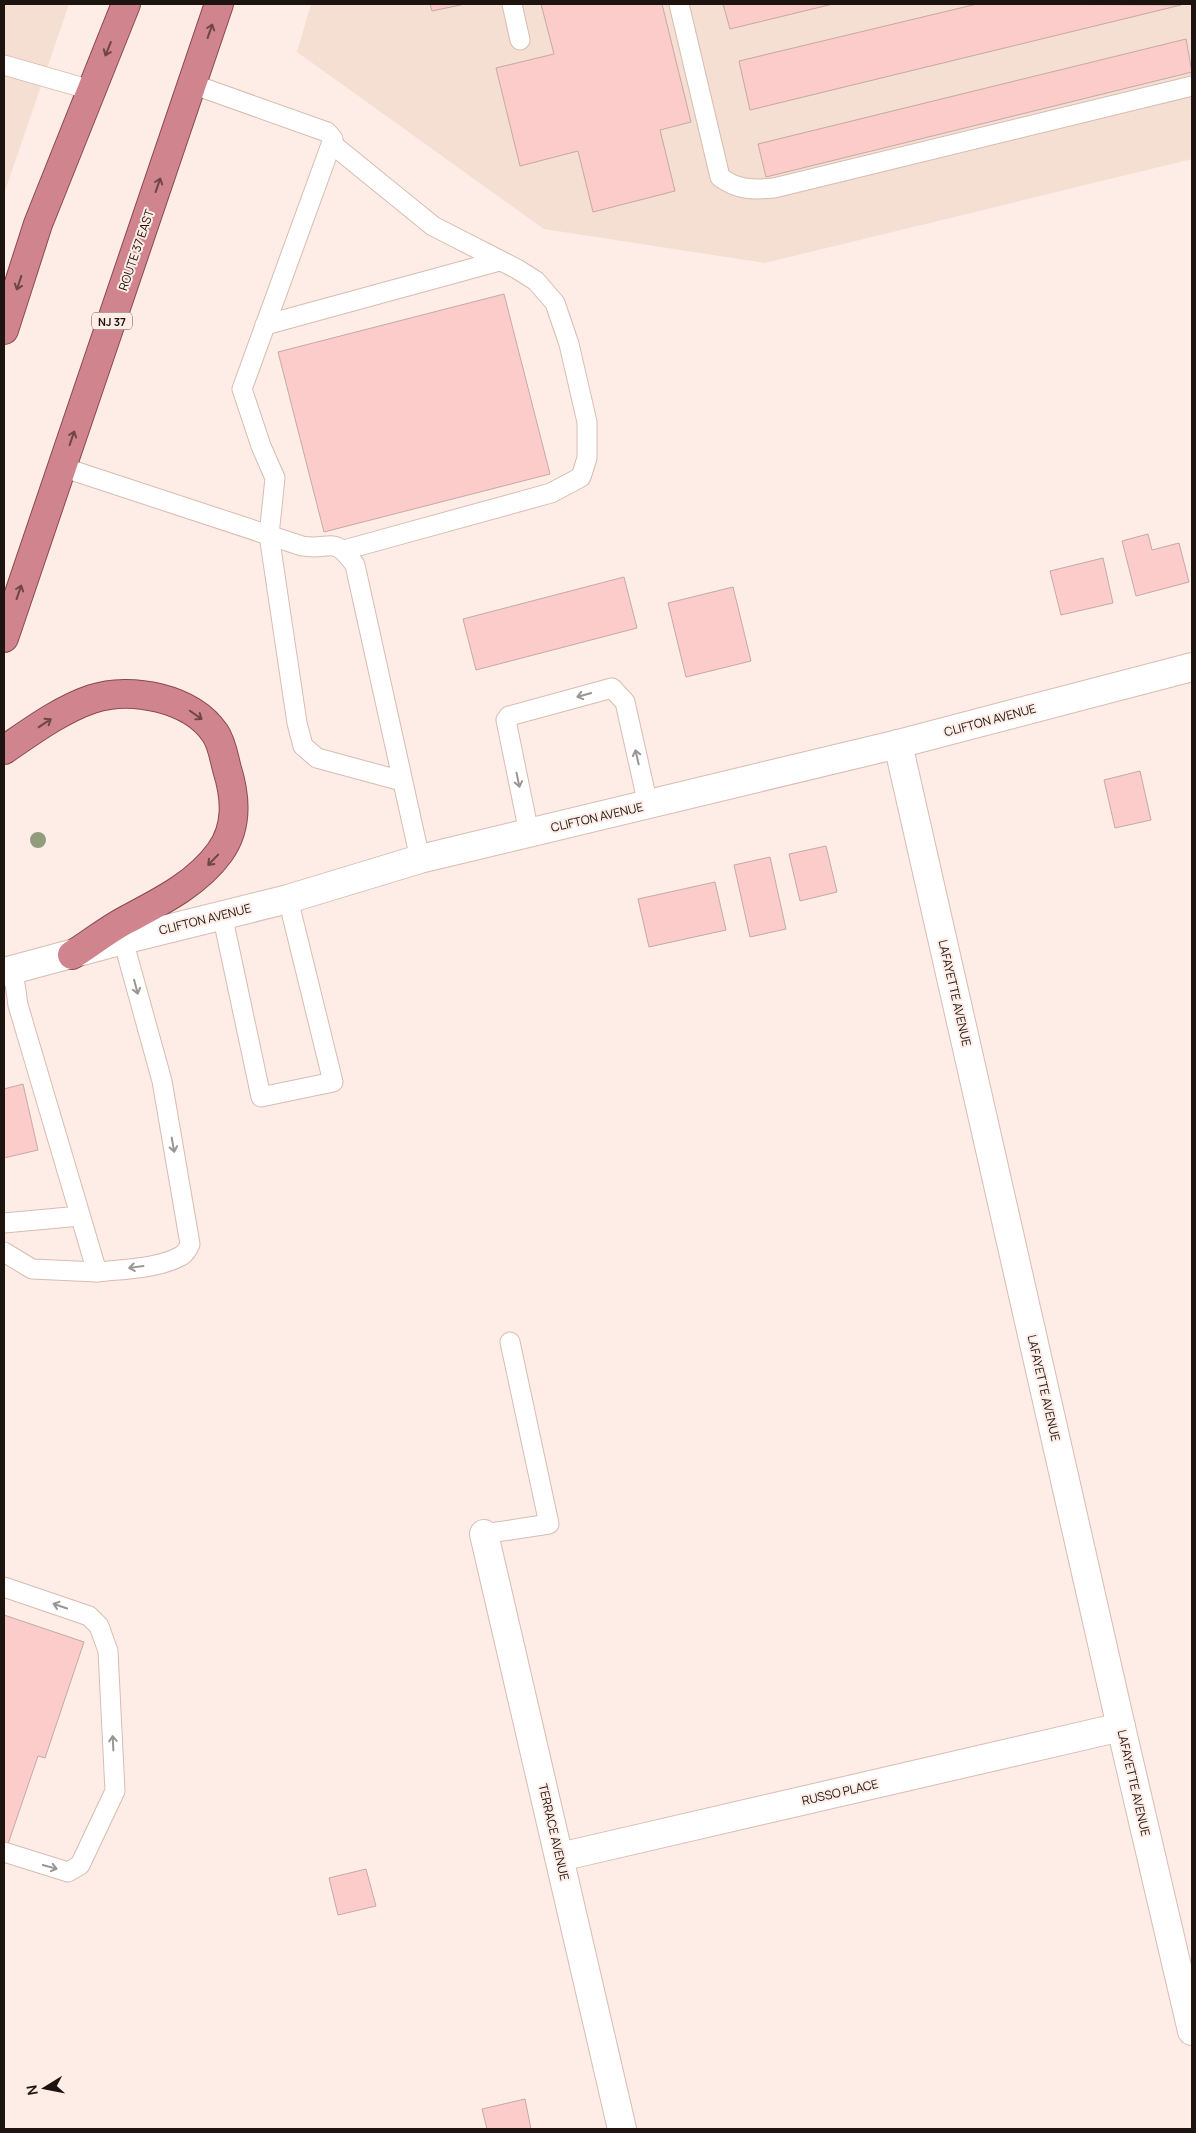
<svg xmlns="http://www.w3.org/2000/svg" width="1196" height="2133" font-family="Manrope,sans-serif">
<style>
.commercial{fill:#f5ded2}
.building{fill:#fbccc9;stroke:#c6a8a6}
.lines{fill:none;stroke-linecap:round;stroke-linejoin:round}
.service-casing{stroke:#d7bcb1;stroke-width:21}
.minor-casing{stroke:#d7bcb1;stroke-width:30}
.tertiary-casing{stroke:#d7bcb1;stroke-width:30}
.trunk-casing{stroke:#8a494f;stroke-width:30}
.service{stroke:#fff;stroke-width:19}
.minor{stroke:#fff;stroke-width:28}
.tertiary{stroke:#fff;stroke-width:28}
.trunk{stroke:#d0848e;stroke-width:28}
.tree{fill:#919d7a}
.oneway{stroke:#6e4648}
.oneway2{stroke:#999593}
.labels{text-anchor:middle;dominant-baseline:central;stroke-width:4;stroke-linejoin:round;paint-order:stroke}
.shield{fill:#feede6;stroke:#605450;stroke-width:1}
.shield-label{font-size:11px;font-weight:bold;fill:#1d130f}
.street-label{font-size:12px;fill:#1d130f;stroke:#feede6}
</style>
<rect width="100%" height="100%" fill="#feede6"/>
<!-- commercial -->
<g class="commercial">
<polygon points="4,4 69,4 4,194"/>
<polygon points="311,4 1192,4 1192,159 765,263 544,229 297,52"/>
</g>
<!-- building -->
<g class="building">
<polygon points="430,4 465,4 432,11"/>
<polygon points="541,4 662,4 691,122 660,130 675,191 593,212 578,151 520,166 496,68 554,54"/>
<polygon points="723,4 833,4 730,29"/>
<polygon points="977,4 1181,5 750,110 739,61"/>
<polygon points="1186,39 1192,72 766,177 758,144"/>
<polygon points="504,294 550,474 324,532 278,352"/>
<polygon points="1148,534 1152,550 1179,543 1189,582 1136,596 1122,541"/>
<polygon points="1103,558 1113,603 1061,615 1050,571"/>
<polygon points="624,577 637,628 476,670 463,619"/>
<polygon points="733,587 751,661 686,677 668,603"/>
<polygon points="1140,771 1151,820 1115,828 1104,780"/>
<polygon points="826,846 837,892 800,901 789,854"/>
<polygon points="770,857 786,929 750,937 734,865"/>
<polygon points="715,882 726,930 649,947 638,899"/>
<polygon points="23,1084 38,1150 4,1158 4,1089"/>
<polygon points="4,1615 84,1642 45,1758 38,1756 8,1844 4,1843"/>
<polygon points="366,1869 376,1906 338,1915 329,1878"/>
<polygon points="525,2099 531,2129 487,2129 482,2109"/>
</g>
<g class="lines">
<!-- service casing -->
<g class="service-casing">
<g id="service">
<polyline points="512,4 520,40"/>
<path d="M679 4 720 177C737 190 753 190 774 188L1192 86"/>
<polyline points="4,65 91,90"/>
<polyline points="192,84 327,132 333,139 242,389 261,446 275,478 269,535 297,723 303,746 317,758 402,781"/>
<polyline points="332,144 433,226 517,269 536,281 555,303 569,344 587,422 587,458 581,477 551,493 344,550"/>
<polyline points="265,325 499,261"/>
<path d="M62 467 302 546C331 551 333 534 355 565L420 859"/>
<polyline points="529,833 506,720 509,716 612,688 625,702 648,805"/>
<polyline points="222,914 261,1097 333,1082 288,899"/>
<polyline points="4,1223 80,1216"/>
<polyline points="4,1252 32,1269 97,1272 18,1005 13,970"/>
<path d="M97 1272C123 1269 157 1269 181 1256 186 1253 188 1249 190 1244L162 1081 123 940"/>
<polyline points="484,1534 549,1524 510,1342"/>
<polyline points="4,1587 89,1616 99,1626 108,1651 115,1791 80,1865 68,1872 4,1852"/>
</g>
</g>
<!-- minor casing -->
<g class="minor-casing">
<g id="minor">
<polyline points="898,744 1121,1727 1192,2031"/>
<polyline points="484,1534 622,2129"/>
<polyline points="560,1857 1121,1727"/>
</g>
</g>
<!-- tertiary casing -->
<g class="tertiary-casing">
<polyline id="tertiary" points="4,972 123,940 288,899 420,859 898,744 1192,667"/>
</g>
<!-- trunk casing -->
<g class="trunk-casing">
<g id="trunk">
<polyline points="4,330 38,224 126,4"/>
<polyline points="4,638 219,4"/>
<path d="M4 750C32 731 60 710 92 699 131 686 191 698 215 733 222 743 224 758 227 769 236 798 238 827 220 852 197 884 160 902 126 920 107 930 90 944 72 955"/>
</g>
</g>
<!-- service -->
<use href="#service" class="service"/>
<!-- minor -->
<use href="#minor" class="minor"/>
<!-- tertiary -->
<use href="#tertiary" class="tertiary"/>
<!-- trunk -->
<use href="#trunk" class="trunk"/>
</g>
<!-- trees -->
<circle class="tree" cx="38" cy="840" r="8"/>
<!-- one-way arrows -->
<defs><path id="oneway-shaft" d="M-6 0H5M1.5-3L5.5 0L1.5 3" fill="none" stroke-width="1.6" stroke-linecap="round" stroke-linejoin="round" transform="scale(1.25)"/></defs>
<g class="oneway">
<use href="#oneway-shaft" transform="translate(210 31) rotate(-71)"/>
<use href="#oneway-shaft" transform="translate(108 49) rotate(112)"/>
<use href="#oneway-shaft" transform="translate(158 185) rotate(-71)"/>
<use href="#oneway-shaft" transform="translate(19 283) rotate(108)"/>
<use href="#oneway-shaft" transform="translate(72 438) rotate(-71)"/>
<use href="#oneway-shaft" transform="translate(19 592) rotate(-71)"/>
<use href="#oneway-shaft" transform="translate(196 715) rotate(35)"/>
<use href="#oneway-shaft" transform="translate(45 723) rotate(-33)"/>
<use href="#oneway-shaft" transform="translate(213 860) rotate(134)"/>
</g>
<g class="oneway2">
<use href="#oneway-shaft" transform="translate(584 695) rotate(164)"/>
<use href="#oneway-shaft" transform="translate(637 757) rotate(-103)"/>
<use href="#oneway-shaft" transform="translate(518 780) rotate(78)"/>
<use href="#oneway-shaft" transform="translate(136 987) rotate(75)"/>
<use href="#oneway-shaft" transform="translate(173 1145) rotate(80)"/>
<use href="#oneway-shaft" transform="translate(136 1267) rotate(172)"/>
<use href="#oneway-shaft" transform="translate(60 1606) rotate(-161)"/>
<use href="#oneway-shaft" transform="translate(113 1743) rotate(-93)"/>
<use href="#oneway-shaft" transform="translate(50 1867) rotate(15)"/>
</g>
<g class="labels">
<!-- shield labels -->
<rect class="shield" x="92" y="312.5" width="40" height="17" rx="4"/>
<g class="shield-label">
<text x="112" y="321">NJ 37</text>
</g>
<!-- street labels -->
<g class="street-label">
<text transform="translate(136 250) rotate(-71)">ROUTE 37 EAST</text>
<text transform="translate(990 720) rotate(-15)">CLIFTON AVENUE</text>
<text transform="translate(597 817) rotate(-13)">CLIFTON AVENUE</text>
<text transform="translate(205 919) rotate(-14)">CLIFTON AVENUE</text>
<text transform="translate(955 993) rotate(77)">LAFAYETTE AVENUE</text>
<text transform="translate(1044 1388) rotate(77)">LAFAYETTE AVENUE</text>
<text transform="translate(1134 1783) rotate(77)">LAFAYETTE AVENUE</text>
<text transform="translate(840 1792) rotate(-13)">RUSSO PLACE</text>
<text transform="translate(554 1832) rotate(77)">TERRACE AVENUE</text>
</g>
</g>
<!-- border -->
<rect width="1196" height="2133" fill="none" stroke="#1d130f" stroke-width="10"/>
<!-- north arrow -->
<g transform="translate(45 2088) rotate(260)" stroke="#feede6" stroke-width="4" paint-order="stroke">
<path d="M0-4L9 19L0 12L-9 19Z" fill="#1d130f"/>
<text y="-8" font-size="14" font-weight="bold" text-anchor="middle" fill="#1d130f">N</text>
</g>
</svg>
